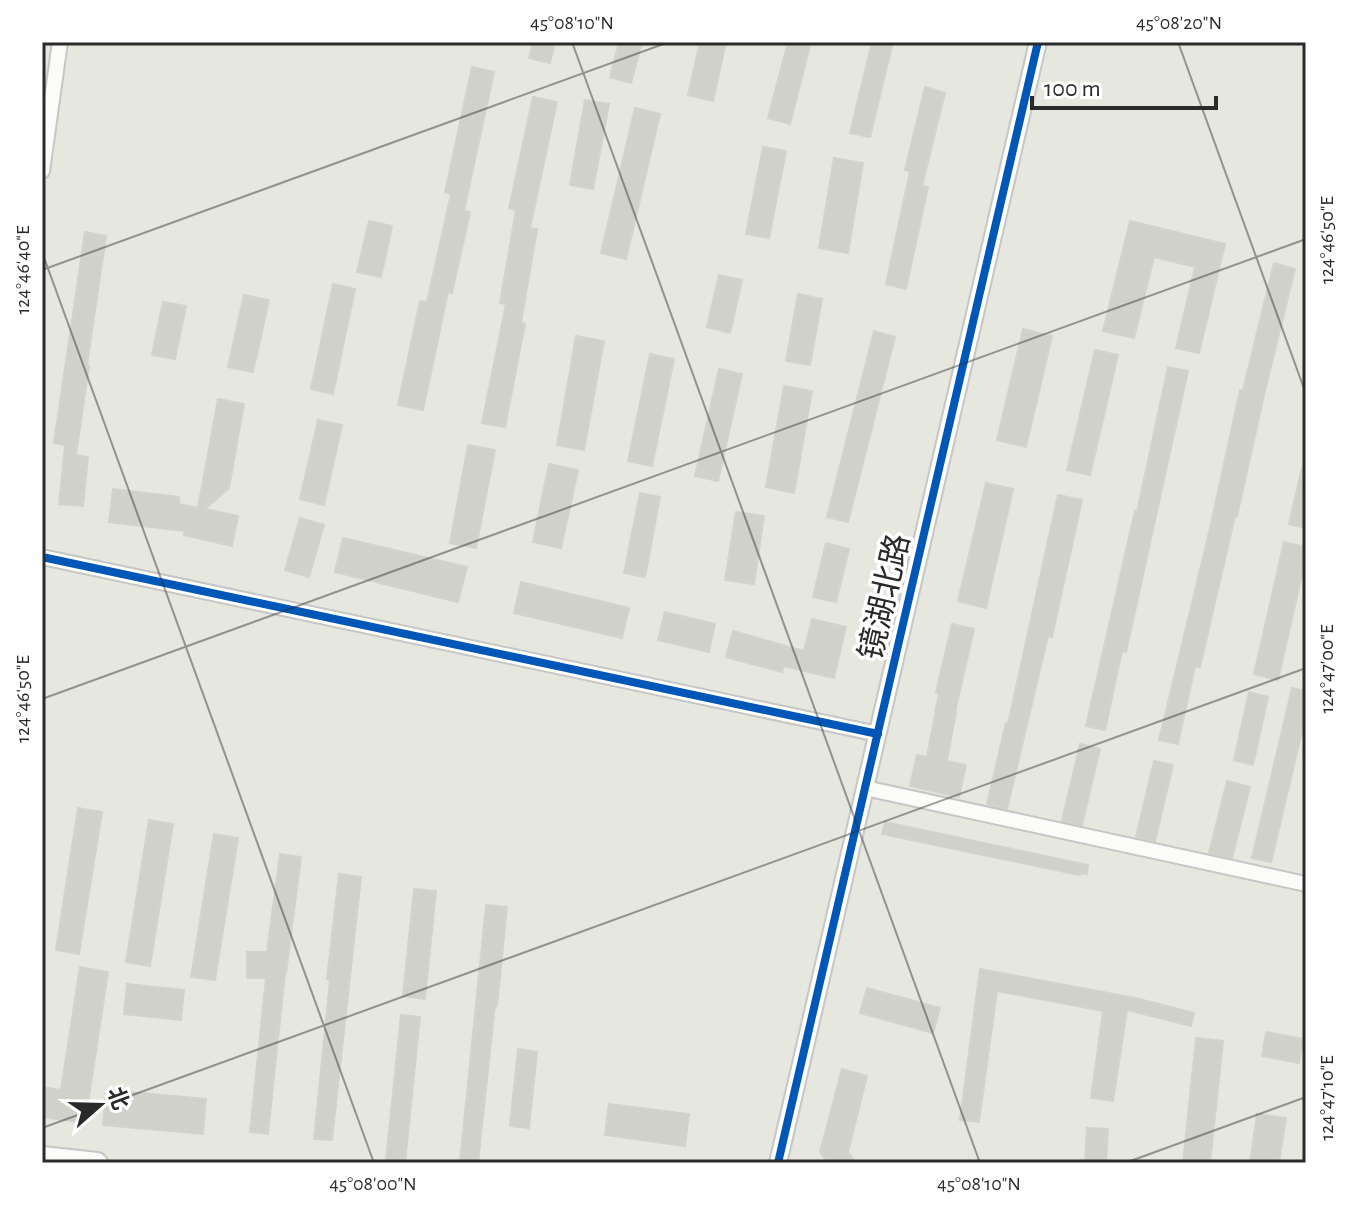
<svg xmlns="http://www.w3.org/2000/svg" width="1348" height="1205" font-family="'Alegreya Sans','Noto Sans SC',sans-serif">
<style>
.building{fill:#d0d1cb;stroke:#d1d3cc;stroke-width:2}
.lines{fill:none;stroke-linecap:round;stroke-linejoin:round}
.minor-casing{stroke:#c6c6c5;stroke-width:18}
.tertiary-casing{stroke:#c6c6c5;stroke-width:20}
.secondary-casing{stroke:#c6c6c5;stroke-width:24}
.minor{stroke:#fbfcfa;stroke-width:14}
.tertiary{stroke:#fbfcfa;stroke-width:16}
.secondary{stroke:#fbfcfa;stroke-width:20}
.cycleway-casing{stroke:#fff;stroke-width:13}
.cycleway{stroke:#0057b8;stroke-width:8}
.ticks{fill:none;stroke:#2a2a2a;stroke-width:2;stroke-opacity:0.45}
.labels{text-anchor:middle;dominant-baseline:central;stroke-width:7;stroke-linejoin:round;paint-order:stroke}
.street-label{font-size:32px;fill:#2a2a2a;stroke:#fff}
.neatline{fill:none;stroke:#2a2a2a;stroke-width:3}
.ticks-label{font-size:20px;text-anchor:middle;fill:#2a2a2a}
</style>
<rect width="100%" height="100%" fill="#e6e8e0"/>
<!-- building -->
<g class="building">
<polygon points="533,42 555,42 550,63 529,58"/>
<polygon points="619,42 642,42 631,83 610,77"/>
<polygon points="700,42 726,42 713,101 688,95"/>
<polygon points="788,42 811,42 790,124 768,118"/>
<polygon points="872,42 893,42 870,137 850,133"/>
<polygon points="472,67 494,72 464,211 470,212 452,293 448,292 423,410 398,405 420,301 427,302 451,194 445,192"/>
<polygon points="925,87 945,93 922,186 928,187 906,289 886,284 910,171 905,170"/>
<polygon points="533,97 557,102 530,228 537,229 521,323 525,324 505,427 482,423 506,304 500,303 516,210 509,208"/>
<polygon points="585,100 609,104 593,189 570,185"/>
<polygon points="635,108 660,114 626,259 601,253"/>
<polygon points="763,147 786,151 769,238 746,234"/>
<polygon points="834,158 863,163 848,253 819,248"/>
<polygon points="369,221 392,226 381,277 357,272"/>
<polygon points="1130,221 1225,244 1199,353 1176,348 1195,267 1154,257 1134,338 1103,331"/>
<polygon points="85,232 106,236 87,365 89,366 76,455 88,457 83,506 59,504 65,445 54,443"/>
<polygon points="1274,263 1295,269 1264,395 1237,516 1235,516 1200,667 1195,666 1178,744 1159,740 1211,524 1240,390 1243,390"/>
<polygon points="719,275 742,280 730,333 707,327"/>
<polygon points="333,284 355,289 333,394 311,389"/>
<polygon points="798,294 822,299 810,365 786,361"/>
<polygon points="244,295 269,300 253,372 228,367"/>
<polygon points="163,302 186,306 175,359 152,355"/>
<polygon points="1023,329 1052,336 1026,447 997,440"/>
<polygon points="874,331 895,337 848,522 827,517"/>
<polygon points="576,336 604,341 584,450 557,445"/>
<polygon points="1095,350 1118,355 1090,475 1067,470"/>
<polygon points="650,354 674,359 652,466 628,461"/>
<polygon points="1168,367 1188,371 1126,652 1122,651 1105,730 1086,726 1135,511 1137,512"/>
<polygon points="719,369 742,374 718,481 695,476"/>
<polygon points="784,386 812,391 794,493 766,487"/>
<polygon points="218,399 244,404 229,488 205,509 238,516 232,546 184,535 185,531 109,522 113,489 179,497 179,504 198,508"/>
<polygon points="318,420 342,425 324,505 300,499"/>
<polygon points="468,445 495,450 476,548 450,543"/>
<polygon points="549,464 578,470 561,548 533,542"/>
<polygon points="1302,468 1306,468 1306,528 1289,524"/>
<polygon points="986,483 1013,489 986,608 958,601"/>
<polygon points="640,493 660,497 645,577 624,573"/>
<polygon points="1058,495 1082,500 1052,637 1048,636 1007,809 987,804 1006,723 1008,724"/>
<polygon points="736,512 764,516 754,584 725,580"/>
<polygon points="300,518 324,525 309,577 285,570"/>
<polygon points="343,538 467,567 458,602 335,572"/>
<polygon points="1284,542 1306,547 1306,557 1278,680 1254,674"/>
<polygon points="826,543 849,549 836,602 813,597"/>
<polygon points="521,582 629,608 622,638 514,613"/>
<polygon points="665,612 715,624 709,652 658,640"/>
<polygon points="812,619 846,627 834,678 784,666 782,672 726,657 733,631 804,651"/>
<polygon points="952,624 974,629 955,712 956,712 947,761 966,765 959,797 910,786 917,755 927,757 939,693 936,692"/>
<polygon points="1292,688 1306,691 1306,715 1271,862 1252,858"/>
<polygon points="1249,692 1268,697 1253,765 1234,760"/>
<polygon points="1080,744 1100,749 1082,825 1062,821"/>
<polygon points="1154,761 1173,765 1155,841 1136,837"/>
<polygon points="1227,781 1250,787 1232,858 1209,853"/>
<polygon points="78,808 102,812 79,954 56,950"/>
<polygon points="149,820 173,824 150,966 126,962"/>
<polygon points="885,822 1088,865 1087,874 1081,873 1080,875 882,834"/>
<polygon points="214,834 238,838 215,980 191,977"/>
<polygon points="280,854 301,857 286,973 285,973 268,1134 250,1132 266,978 247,978 247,952 267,952"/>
<polygon points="339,874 361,877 332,1140 314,1139 330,980 327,979"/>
<polygon points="414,889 436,891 425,999 403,996"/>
<polygon points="486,905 507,907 497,1006 495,1005 478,1163 460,1163"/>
<polygon points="80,967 108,972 85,1123 42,1117 42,1087 61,1090"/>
<polygon points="980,969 1135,998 1194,1013 1191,1026 1127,1010 1113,1101 1091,1098 1103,1011 997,991 979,1122 960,1120"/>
<polygon points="127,984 184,990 181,1020 124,1014"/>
<polygon points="867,988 940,1008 933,1033 860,1013"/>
<polygon points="401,1015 420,1017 405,1162 386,1160"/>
<polygon points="1266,1032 1303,1039 1299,1063 1262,1056"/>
<polygon points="1196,1038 1223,1041 1210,1163 1183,1163"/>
<polygon points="518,1049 537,1052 529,1128 510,1126"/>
<polygon points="842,1069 867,1076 848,1152 856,1163 828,1163 820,1152"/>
<polygon points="106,1090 206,1099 203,1134 103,1125"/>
<polygon points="609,1104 689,1114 685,1146 605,1135"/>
<polygon points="1257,1114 1286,1118 1279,1163 1250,1163"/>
<polygon points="1087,1128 1108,1129 1106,1163 1085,1163"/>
</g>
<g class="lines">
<!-- minor casing -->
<g class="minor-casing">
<g id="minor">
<polyline points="42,171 60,42"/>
<polyline points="42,557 878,734"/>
<polyline points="865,788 1306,884"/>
</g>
</g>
<!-- tertiary casing -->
<g class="tertiary-casing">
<polyline id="tertiary" points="778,1163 1038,42"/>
</g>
<!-- secondary casing -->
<g class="secondary-casing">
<polyline id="secondary" points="42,1157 97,1163"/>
</g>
<!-- minor -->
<use href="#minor" class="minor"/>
<!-- tertiary -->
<use href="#tertiary" class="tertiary"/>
<!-- secondary -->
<use href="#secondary" class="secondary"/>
<!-- cycleway casing -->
<g class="cycleway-casing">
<g id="cycleway">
<polyline points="42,557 878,734"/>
<polyline points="778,1163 1038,42"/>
</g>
</g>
<!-- cycleway -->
<use href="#cycleway" class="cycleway"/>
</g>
<!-- ticks -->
<path class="ticks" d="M572 42 980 1163M1178 42 1306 394M42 252 374 1163M42 270 669 42M42 699 1306 239M42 1128 1306 668M1125 1163 1306 1097"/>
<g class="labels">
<!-- street labels -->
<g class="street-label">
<text transform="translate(885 597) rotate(-77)">镜湖北路</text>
</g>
</g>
<!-- border -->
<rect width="1348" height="1205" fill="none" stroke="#ffffff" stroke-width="88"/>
<!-- north arrow -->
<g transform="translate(100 1105) rotate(70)" stroke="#ffffff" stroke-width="6" paint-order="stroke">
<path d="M0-6L14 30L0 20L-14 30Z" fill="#2a2a2a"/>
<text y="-12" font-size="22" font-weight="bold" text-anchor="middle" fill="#2a2a2a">北</text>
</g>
<!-- scale -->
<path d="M1032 96v12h184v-12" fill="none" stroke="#2a2a2a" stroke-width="4"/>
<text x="1044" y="96" font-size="24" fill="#2a2a2a" stroke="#ffffff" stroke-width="6" paint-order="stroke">100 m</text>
<rect x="44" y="44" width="1260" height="1117" class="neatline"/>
<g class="ticks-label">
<text x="572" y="29">45°08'10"N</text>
<text x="1179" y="29">45°08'20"N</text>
<text transform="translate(1326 240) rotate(-90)" y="7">124°46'50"E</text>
<text transform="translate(22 270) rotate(-90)" y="7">124°46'40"E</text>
<text transform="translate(1326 669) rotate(-90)" y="7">124°47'00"E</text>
<text transform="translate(22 699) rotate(-90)" y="7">124°46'50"E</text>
<text transform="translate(1326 1098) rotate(-90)" y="7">124°47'10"E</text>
<text x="373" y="1190">45°08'00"N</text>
<text x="979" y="1190">45°08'10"N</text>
</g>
</svg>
